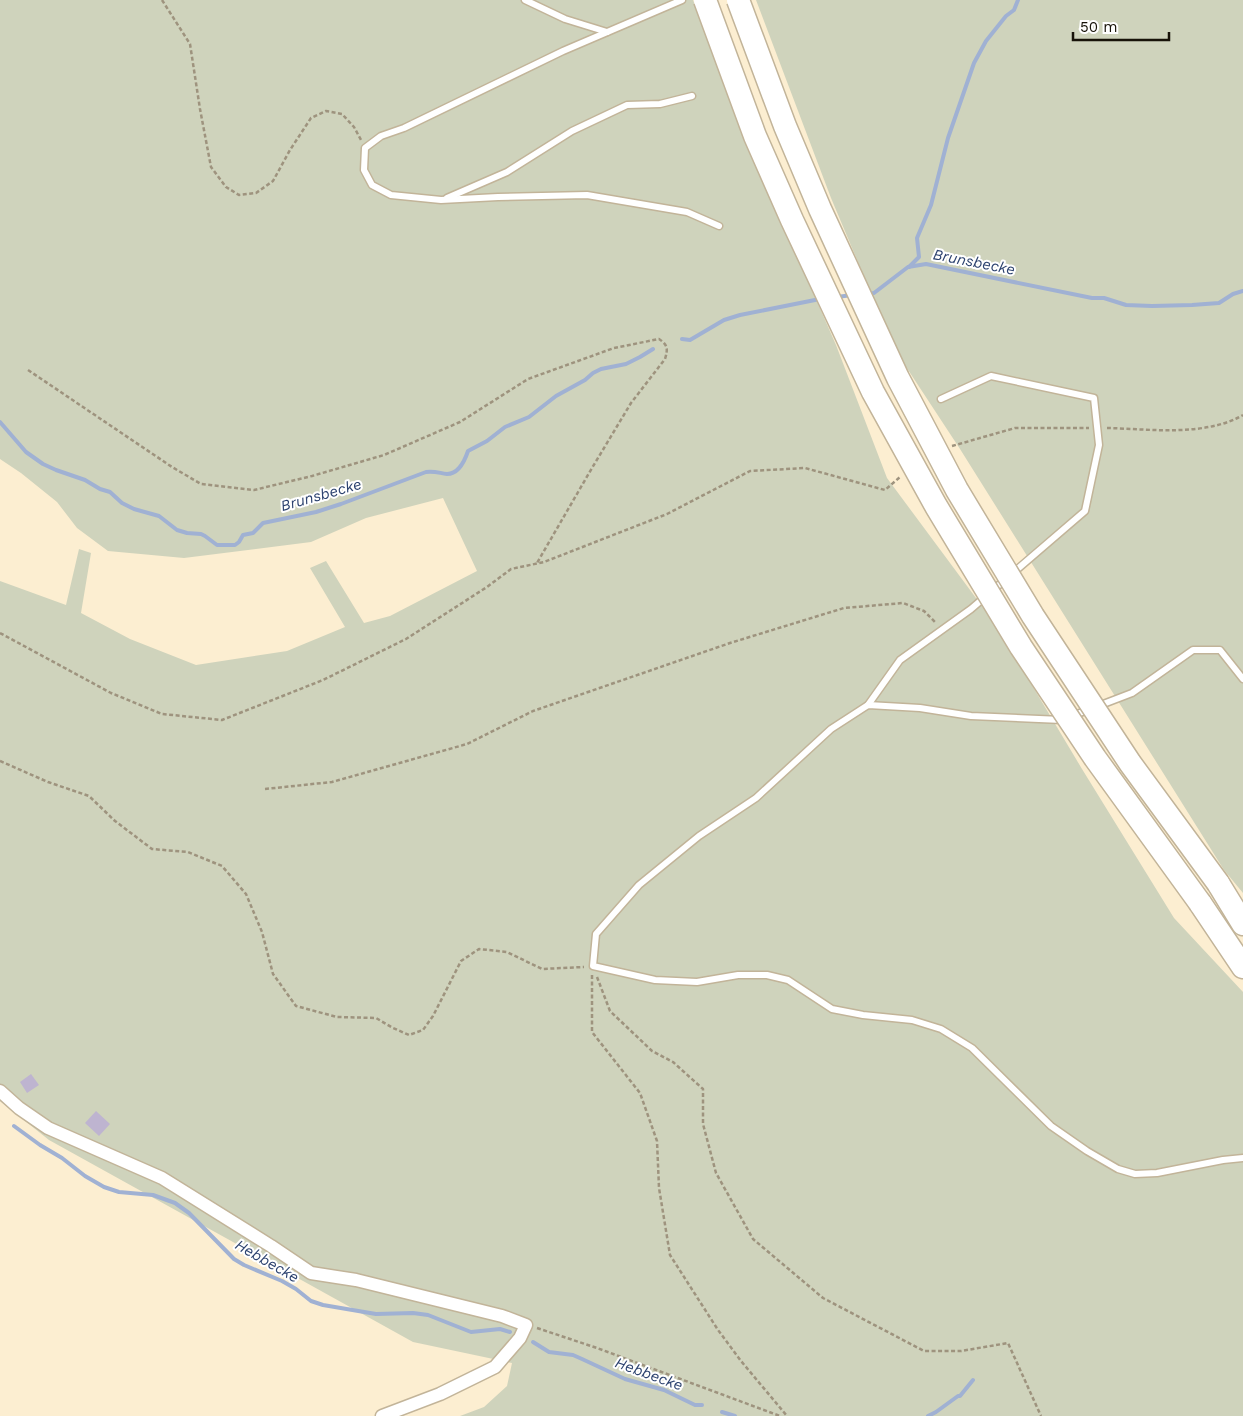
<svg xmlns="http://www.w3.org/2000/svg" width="1243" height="1416" font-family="'Work Sans',sans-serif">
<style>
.green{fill:#cfd3bc}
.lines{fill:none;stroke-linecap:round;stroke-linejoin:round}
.stream{stroke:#a0b1d3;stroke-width:4}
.building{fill:#beb4d0}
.service-casing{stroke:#c2b499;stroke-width:9}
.minor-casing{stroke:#c2b499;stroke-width:15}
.motorway-casing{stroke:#c2b499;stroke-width:25}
.path{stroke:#9e937e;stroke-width:2.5;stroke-dasharray:4 2.5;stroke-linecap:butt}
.service{stroke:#fff;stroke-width:6}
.minor{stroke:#fff;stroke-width:12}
.motorway{stroke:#fff;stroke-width:22}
.motorway-bridge-casing{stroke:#c2b499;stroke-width:25;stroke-linecap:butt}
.motorway-bridge{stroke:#fff;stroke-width:22}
.labels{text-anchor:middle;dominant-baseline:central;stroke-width:4;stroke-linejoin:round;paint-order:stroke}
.water-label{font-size:15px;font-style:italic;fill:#2c426f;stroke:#fff}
</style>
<rect width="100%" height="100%" fill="#fceed1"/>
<!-- green -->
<g class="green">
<polygon points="0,0 693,0 757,164 836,345 887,478 996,625 1082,769 1174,918 1243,992 1243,1416 460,1416 484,1407 507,1386 512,1363 413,1342 49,1140 0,1101 0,581 66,605 79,549 91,553 81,613 130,639 196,665 287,651 345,627 310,568 326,561 364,623 390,616 477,571 443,498 366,518 311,542 184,558 108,551 77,528 57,502 21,473 0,459"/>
<polygon points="756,0 1243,0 1243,893 1224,870 960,449 895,350 831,198"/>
</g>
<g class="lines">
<!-- stream -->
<g class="stream">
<polyline points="909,267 919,257 917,238 931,205 948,138 974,63 986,41 1006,16 1014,10 1018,0"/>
<polyline points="867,294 874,293 908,267 926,264 1092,298 1104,298 1126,305 1152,306 1192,305 1219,303 1233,294 1243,291"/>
<polyline points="837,297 852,295"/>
<polyline points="682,339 690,340 724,320 740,315 820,299"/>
<path d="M0 422 26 452 43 464 56 470 85 480 100 489 110 492 122 503 134 509 159 516 177 530 187 533 201 534 205 536 217 545H235L239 542 243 535 253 533 263 523 316 512 341 504 426 472C435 471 439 473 447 474 459 474 465 460 468 451L487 441 505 427 529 417 556 396 585 380 593 373 601 369 626 364 640 357 653 349"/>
<polyline points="14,1126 40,1145 62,1158 85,1176 104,1187 119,1192 153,1195 175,1203 189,1213 234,1259 244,1265 282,1281 296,1289 311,1301 323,1305 376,1314 413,1313 428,1315 471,1332 500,1329 510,1332"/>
<polyline points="533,1342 549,1352 573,1355 582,1359 625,1379 664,1390 695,1405 702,1405"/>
<polyline points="722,1412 735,1416"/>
<polyline points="928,1416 936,1412 958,1396 960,1396 973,1380"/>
</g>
</g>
<!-- building -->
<g class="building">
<polygon points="31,1074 39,1085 27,1093 20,1082"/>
<polygon points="96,1111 110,1124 99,1136 85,1123"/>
</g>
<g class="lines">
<!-- service casing -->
<g class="service-casing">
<g id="service">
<polyline points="525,0 565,19 607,32"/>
<polyline points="682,0 563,51 404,128 381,136 365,148 364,170 372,185 391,195 441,200 498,197 587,195 687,212 719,226"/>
<polyline points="447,198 507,172 572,131 627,105 660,104 692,96"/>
<polyline points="868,705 900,660 971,609 1085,511 1099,445 1094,398 991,376 941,399"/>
<polyline points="1072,716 1132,693 1193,650 1220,650 1243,679"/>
<polyline points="1062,720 971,716 920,708 868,705 831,729 756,798 699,836 639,885 596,934 593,966 655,980 697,982 738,975 767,975 788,980 832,1009 863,1015 912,1020 941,1029 972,1048 1051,1126 1087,1151 1118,1169 1135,1174 1157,1173 1223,1160 1243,1158"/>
</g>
</g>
<!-- minor casing -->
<g class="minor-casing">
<polyline id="minor" points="0,1091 19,1108 48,1128 162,1178 271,1246 311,1273 356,1280 502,1316 526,1325 520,1338 495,1367 440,1394 382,1416"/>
</g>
<!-- motorway casing -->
<g class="motorway-casing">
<g id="motorway">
<polyline points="1218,883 1243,924"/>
<polyline points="1200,903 1243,967"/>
</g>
</g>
<!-- path -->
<g class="path">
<polyline points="162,0 190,44 200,109 211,167 226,187 239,195 256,193 273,181 290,150 311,118 326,111 342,114 354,127 361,140"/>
<path d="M28 370 172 467 201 484 254 490 312 476 384 455 460 422 528 379 614 348 659 339C668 345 668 349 665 359L631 403 592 468 537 563"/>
<path d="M1107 428C1149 429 1205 437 1243 415"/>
<polyline points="952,446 1015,428 1089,428"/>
<polyline points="0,633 111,693 162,714 222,720 323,680 406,639 487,587 511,569 544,562 667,514 750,471 805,468 885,490 900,477"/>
<polyline points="0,761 48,782 89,796 115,821 152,849 188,852 222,866 246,894 262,932 273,974 296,1006 337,1017 376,1018 393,1028 409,1035 423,1030 433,1016 461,961 479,949 507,952 542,969 584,967"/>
<polyline points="265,789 332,782 467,744 533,711 730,643 844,608 903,603 924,611 936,623"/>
<polyline points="592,975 592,1032 640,1093 657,1141 659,1188 670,1255 718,1330 741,1361 787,1416"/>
<polyline points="597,977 610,1011 652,1051 673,1062 703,1089 703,1124 716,1173 753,1239 823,1298 924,1351 961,1351 1008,1343 1041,1416"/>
<polyline points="537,1328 597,1348 780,1416"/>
</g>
<!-- service -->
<use href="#service" class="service"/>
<!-- minor -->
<use href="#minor" class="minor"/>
<!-- motorway -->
<use href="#motorway" class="motorway"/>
<!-- motorway-bridge casing -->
<g class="motorway-bridge-casing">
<g id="motorway-bridge">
<polyline points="705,0 755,136 792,220 873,392 936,506 1021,647 1095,758 1200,903"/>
<polyline points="738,0 785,126 820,209 898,378 957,490 1033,616 1130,763 1218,883"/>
</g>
</g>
<!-- motorway-bridge -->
<use href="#motorway-bridge" class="motorway-bridge"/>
</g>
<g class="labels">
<!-- water labels -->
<g class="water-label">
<text transform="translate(974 262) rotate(11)">Brunsbecke</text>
<text transform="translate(321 495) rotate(-16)">Brunsbecke</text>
<text transform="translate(267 1261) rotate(30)">Hebbecke</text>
<text transform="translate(649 1374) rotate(20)">Hebbecke</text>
</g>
</g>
<!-- scale -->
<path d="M1073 32v8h96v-8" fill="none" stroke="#171208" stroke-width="2.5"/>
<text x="1080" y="32" font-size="15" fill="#171208" stroke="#ffffff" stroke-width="4" paint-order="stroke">50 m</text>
</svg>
